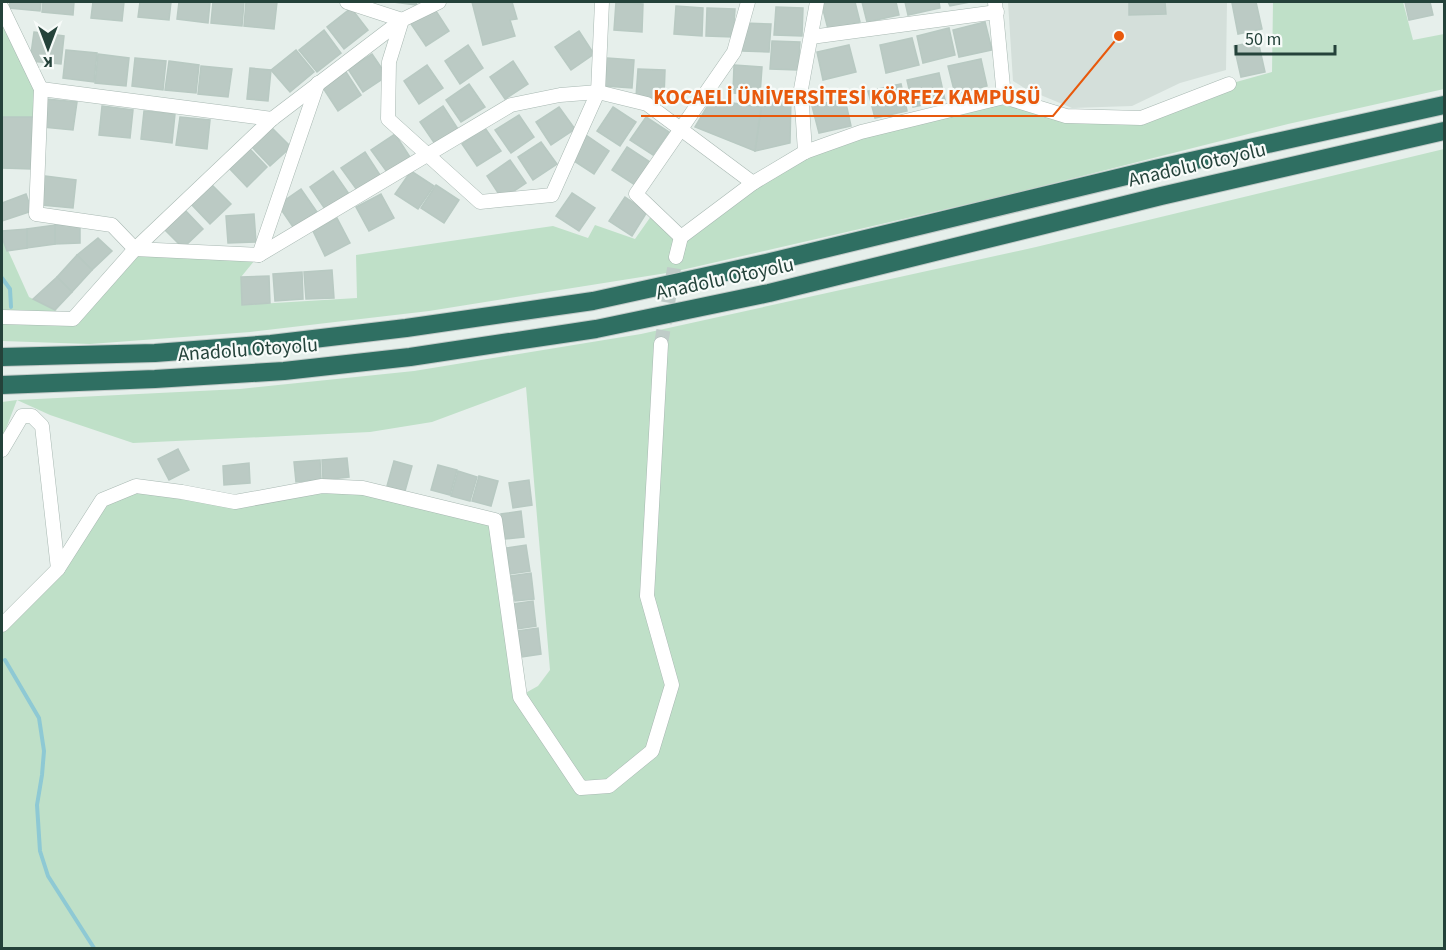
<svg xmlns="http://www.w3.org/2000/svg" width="1446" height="950" font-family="'Source Sans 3',sans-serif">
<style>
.built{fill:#d4dfda}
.green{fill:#bfe0c8}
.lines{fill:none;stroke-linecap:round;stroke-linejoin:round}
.stream{stroke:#8ec9d4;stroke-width:4}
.building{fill:#bbcac4;stroke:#b8c9c2;stroke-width:1.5}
.minor-tunnel{stroke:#bfccc8;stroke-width:14;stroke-dasharray:14 7;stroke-linecap:butt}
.minor-casing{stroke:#a8b8b2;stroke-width:15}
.highway-casing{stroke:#c2cac8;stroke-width:20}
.minor{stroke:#fff;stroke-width:14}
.highway{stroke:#2f6f62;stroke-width:18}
.labels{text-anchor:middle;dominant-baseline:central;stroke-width:4.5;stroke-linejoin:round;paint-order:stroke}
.street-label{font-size:20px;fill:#24423a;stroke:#f7fbf9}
.leader{fill:none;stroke:#e8590c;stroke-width:2}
.callout-dot{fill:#e8590c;stroke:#f7fbf9;stroke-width:2}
.callout-label{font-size:21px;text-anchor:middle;font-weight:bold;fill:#e8590c;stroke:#f7fbf9;stroke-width:4.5;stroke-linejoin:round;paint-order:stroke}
</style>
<rect width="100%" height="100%" fill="#e6efeb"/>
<!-- built -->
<polygon class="built" points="1008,2 1227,2 1226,70 1180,83 1132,106 1072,108 1026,89 1013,81"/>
<!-- green -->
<g class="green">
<polygon points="1273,2 1403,2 1413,40 1444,34 1444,89 1288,124 1003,196 673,272 429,311 250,332 90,344 2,341 2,237 29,297 73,319 135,249 259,255 241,277 242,305 357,298 356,255 553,226 588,238 595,225 635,239 654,212 681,237 805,152 1004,97 1066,116 1141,118 1229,84 1272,72"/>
<polygon points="2,8 41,89 40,118 2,117"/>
<polygon points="1444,149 1444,948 2,948 2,625 58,569 102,500 136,486 235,502 322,486 495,520 520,696 538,686 550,670 526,387 432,422 370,432 133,443 50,415 17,400 2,439 2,402 17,400 240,389 414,371 641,334 1036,247"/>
</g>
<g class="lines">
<!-- stream -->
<g class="stream">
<polyline points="2,278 10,289 11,307"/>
<polyline points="5,660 39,718 44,751 42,775 37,805 40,851 48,876 94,948"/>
</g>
</g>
<!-- building -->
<g class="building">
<polygon points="10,2 41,2 40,11 9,8"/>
<polygon points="43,2 74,2 73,15 42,12"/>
<polygon points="93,2 124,2 122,21 91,18"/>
<polygon points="140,2 171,2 169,20 138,17"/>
<polygon points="179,2 210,2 208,23 177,19"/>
<polygon points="213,2 244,2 242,26 211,23"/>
<polygon points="246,2 277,2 274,29 244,26"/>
<polygon points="393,2 417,2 416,5"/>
<polygon points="472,2 512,2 517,19 510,20 515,36 483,45"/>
<polygon points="616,2 643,4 642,32 614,30"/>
<polygon points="821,2 855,2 860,22 828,29"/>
<polygon points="862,2 896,2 899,15 867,22"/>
<polygon points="905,2 939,2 940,8 908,15"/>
<polygon points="948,2 970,2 950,6"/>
<polygon points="1129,2 1165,2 1166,14 1129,15"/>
<polygon points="1239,2 1256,2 1262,29 1238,34 1232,3"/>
<polygon points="1405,2 1430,2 1433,15 1409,20"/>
<polygon points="676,6 703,8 702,36 674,34"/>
<polygon points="776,7 803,8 802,36 774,35"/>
<polygon points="351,8 368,30 344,49 327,27"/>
<polygon points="434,8 449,31 426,46 411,24"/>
<polygon points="707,8 735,9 733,37 706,36"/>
<polygon points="985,22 992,50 959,57 953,30"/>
<polygon points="744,23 771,24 769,52 742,51"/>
<polygon points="949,28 955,55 923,63 917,36"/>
<polygon points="324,30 341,53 317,72 299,50"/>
<polygon points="579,31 594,54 571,70 555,47"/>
<polygon points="34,32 64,36 61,64 30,61"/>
<polygon points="912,38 919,65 886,73 880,45"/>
<polygon points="772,41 800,42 798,70 770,69"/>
<polygon points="1258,41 1265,72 1241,77 1234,46"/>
<polygon points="468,45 483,68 460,84 445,61"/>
<polygon points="849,45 856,72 823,80 817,52"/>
<polygon points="66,50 97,53 94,82 63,78"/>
<polygon points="296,50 314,72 290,92 271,70"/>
<polygon points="98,54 129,58 126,86 95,83"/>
<polygon points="372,54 387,76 363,92 348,69"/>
<polygon points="135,58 166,61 163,90 132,86"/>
<polygon points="607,58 634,60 632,88 605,86"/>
<polygon points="981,59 987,86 955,94 948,66"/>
<polygon points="169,61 199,65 196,93 165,90"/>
<polygon points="513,61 528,84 505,99 490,77"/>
<polygon points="427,65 443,88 419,104 404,81"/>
<polygon points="734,65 762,67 760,95 733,93"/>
<polygon points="201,66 232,69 228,97 198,94"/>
<polygon points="250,68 271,70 268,101 247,99"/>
<polygon points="638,69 665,70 664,98 636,97"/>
<polygon points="346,72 361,95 338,111 323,88"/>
<polygon points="939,73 945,100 913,107 907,80"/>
<polygon points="469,84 485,107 461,122 446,100"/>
<polygon points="901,84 907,111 875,118 868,91"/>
<polygon points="763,97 791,98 790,143 755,151"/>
<polygon points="46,99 77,102 73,130 43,127"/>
<polygon points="845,99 851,126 819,133 812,106"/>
<polygon points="711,100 761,107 755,151 695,127"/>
<polygon points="102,106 133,110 130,138 99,135"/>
<polygon points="443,106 458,129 435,144 420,122"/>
<polygon points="559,107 575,129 551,145 536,122"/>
<polygon points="613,107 636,122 620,146 597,131"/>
<polygon points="144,111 175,114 172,143 141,139"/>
<polygon points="519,115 534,137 511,153 495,130"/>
<polygon points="2,117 32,117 31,169 2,168"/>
<polygon points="180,117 210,120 207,149 176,145"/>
<polygon points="646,117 669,132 653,155 630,140"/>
<polygon points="271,127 291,147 270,166 251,146"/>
<polygon points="485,128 501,151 477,166 462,144"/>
<polygon points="395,134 410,157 387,172 371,150"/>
<polygon points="586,135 609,151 594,174 571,159"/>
<polygon points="541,142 557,164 533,180 518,157"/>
<polygon points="248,147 267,167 247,187 228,167"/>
<polygon points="627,147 650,162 635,185 612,170"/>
<polygon points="365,152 380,175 357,190 341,168"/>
<polygon points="510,160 526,183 502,199 487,176"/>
<polygon points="333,171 349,194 325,209 310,187"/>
<polygon points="411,171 434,186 418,209 395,194"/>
<polygon points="45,176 76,180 73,208 42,205"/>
<polygon points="211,184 231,204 210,224 191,204"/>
<polygon points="436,185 459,200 444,223 421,208"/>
<polygon points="301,189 317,212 293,227 278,205"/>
<polygon points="572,193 595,208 579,231 556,216"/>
<polygon points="26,194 32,211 2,221 2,203"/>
<polygon points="381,194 394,218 369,231 356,207"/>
<polygon points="625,197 647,212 632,236 609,221"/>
<polygon points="184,209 203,229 183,248 164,229"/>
<polygon points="254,214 256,242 228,243 226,216"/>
<polygon points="337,218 350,243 325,256 313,231"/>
<polygon points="55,225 80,225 80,243 55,244"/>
<polygon points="55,225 55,244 27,248 27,229"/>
<polygon points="27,229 27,248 7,251 2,237 2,231"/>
<polygon points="98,238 112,251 92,270 77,255"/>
<polygon points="77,255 92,270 72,292 57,277"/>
<polygon points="332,270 334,298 306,299 304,272"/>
<polygon points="302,272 303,299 275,301 273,274"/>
<polygon points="269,276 270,303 242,305 241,277"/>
<polygon points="57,277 72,292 55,310 33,299"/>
<polygon points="178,449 189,470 169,480 158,459"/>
<polygon points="347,458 349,477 323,480 322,460"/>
<polygon points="320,460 321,479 296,482 294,462"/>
<polygon points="394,461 412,466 405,491 387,486"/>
<polygon points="249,463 250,483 224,485 223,466"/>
<polygon points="438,465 457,470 450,495 431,490"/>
<polygon points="458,471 477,477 470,501 451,496"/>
<polygon points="479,476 498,481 491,506 472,501"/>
<polygon points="529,480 532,505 513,508 509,483"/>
<polygon points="521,511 524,537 505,539 501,514"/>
<polygon points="526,545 530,571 510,574 507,548"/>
<polygon points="531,573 534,599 515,601 511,576"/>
<polygon points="533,601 536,626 517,629 513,604"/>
<polygon points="538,628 541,654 522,657 518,631"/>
</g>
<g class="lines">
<!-- minor-tunnel -->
<polyline class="minor-tunnel" points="661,344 676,257"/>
<!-- minor casing -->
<g class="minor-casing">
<g id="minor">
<polyline points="347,2 402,20 389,62 388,119 480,202 552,195 598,92 602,2"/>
<polyline points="2,8 41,89 36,214 112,225 135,249 259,255 511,105 560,95 598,92 647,104 753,183"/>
<polyline points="811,37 997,12"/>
<polyline points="41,89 272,119"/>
<polyline points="1004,97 1066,116 1141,118 1229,84"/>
<polyline points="805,152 801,89 817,2"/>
<polyline points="681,237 636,194 734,52 748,2"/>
<polyline points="259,255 318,83"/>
<polyline points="676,257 681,237 753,183 805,152 861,132 1004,97 995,2"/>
<polyline points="2,317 73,319 135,249 272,119 402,20 439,2"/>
<polyline points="2,450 22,416 32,416 42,426 58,569"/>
<polyline points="2,625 58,569 102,500 136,486 182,492 235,502 322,486 363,488 495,520 520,697 581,788 609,786 652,751 672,685 647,596 661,344"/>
</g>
</g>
<!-- highway casing -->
<g class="highway-casing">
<g id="highway">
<polyline points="2,357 155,353 271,344 406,328 593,301 766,263 1155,169 1444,105"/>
<polyline points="2,385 155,379 284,371 410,357 596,329 769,293 1161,196 1444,131"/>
</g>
</g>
<!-- minor -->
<use href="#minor" class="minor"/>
<!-- highway -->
<use href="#highway" class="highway"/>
</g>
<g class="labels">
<!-- street labels -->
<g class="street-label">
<text transform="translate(1197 165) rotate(-13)">Anadolu Otoyolu</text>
<text transform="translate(725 279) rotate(-12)">Anadolu Otoyolu</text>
<text transform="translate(248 350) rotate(-4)">Anadolu Otoyolu</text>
</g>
</g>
<!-- callouts -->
<path class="leader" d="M1119 36L1053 116H641"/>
<circle class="callout-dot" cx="1119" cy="36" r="6"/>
<g class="callout-label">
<text x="847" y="104">KOCAELİ ÜNİVERSİTESİ KÖRFEZ KAMPÜSÜ</text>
</g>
<!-- border -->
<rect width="1446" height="950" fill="none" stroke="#24423a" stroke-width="6"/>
<!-- north arrow -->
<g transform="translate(48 48) rotate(180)" stroke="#f7fbf9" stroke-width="4.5" paint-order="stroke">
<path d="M0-4.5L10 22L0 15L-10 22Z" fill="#24423a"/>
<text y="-9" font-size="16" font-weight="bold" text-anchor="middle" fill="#24423a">K</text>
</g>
<!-- scale -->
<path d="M1236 45v9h99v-9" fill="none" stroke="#24423a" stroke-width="3"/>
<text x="1245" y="45" font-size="18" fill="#24423a" stroke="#f7fbf9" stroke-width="4.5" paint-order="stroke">50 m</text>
</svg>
